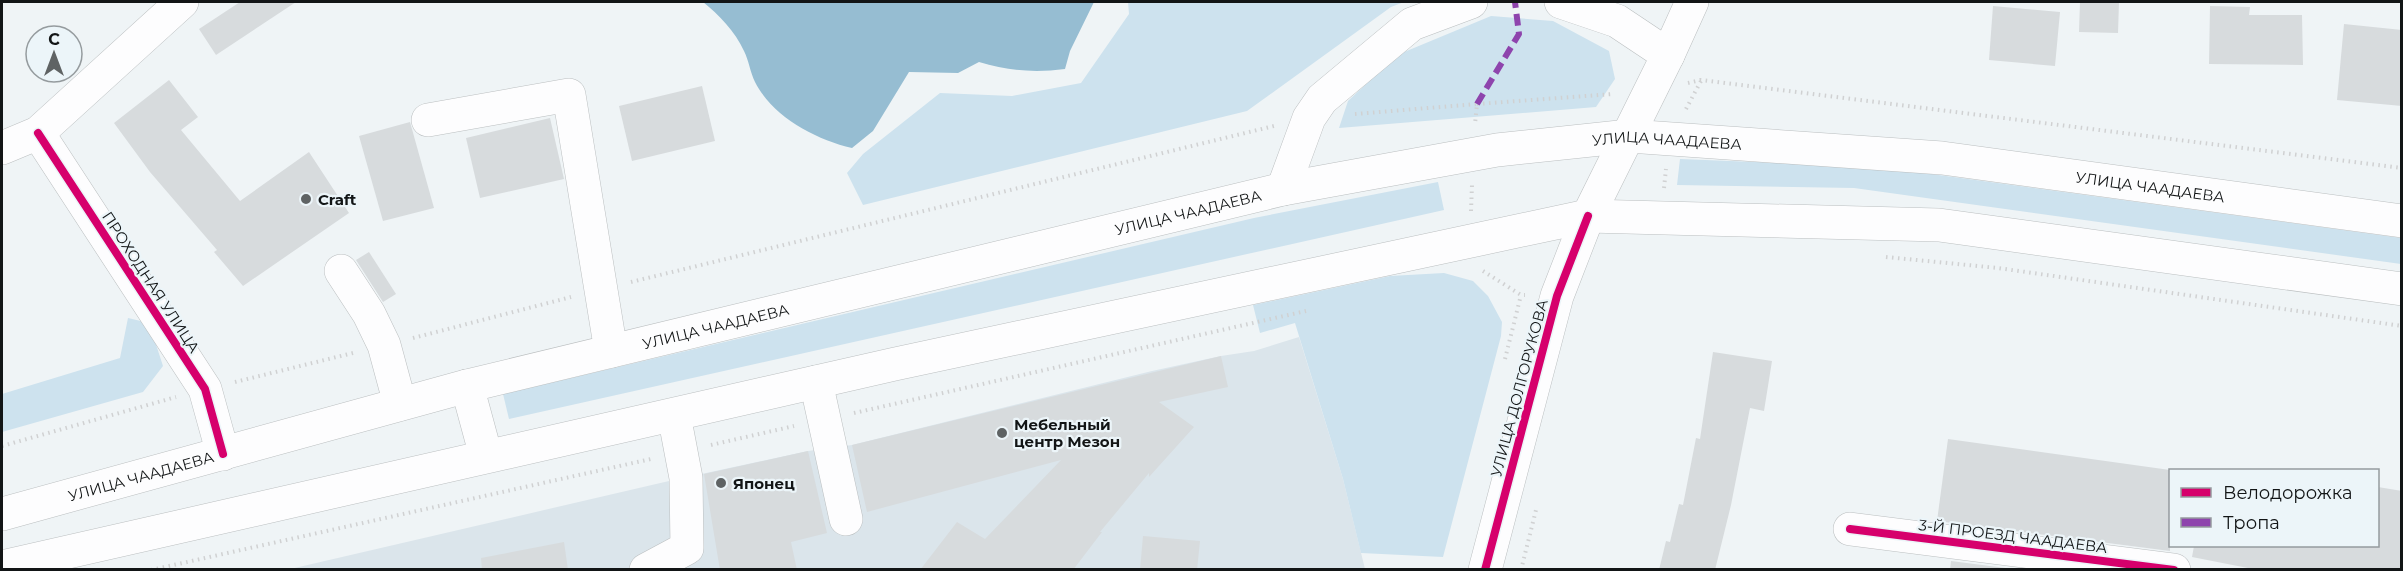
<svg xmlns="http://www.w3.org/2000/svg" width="2403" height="571" font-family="Montserrat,sans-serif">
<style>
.built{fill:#dbe5eb}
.green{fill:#cde2ee}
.water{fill:#96bdd2}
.building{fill:#d7dbdd}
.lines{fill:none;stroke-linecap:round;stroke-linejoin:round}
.minor-casing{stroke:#bbbfc0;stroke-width:34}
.major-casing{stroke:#bbbfc0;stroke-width:34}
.path{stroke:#d0d1d2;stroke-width:4;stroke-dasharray:1.5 4.5;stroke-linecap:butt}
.minor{stroke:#fdfdfe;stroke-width:33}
.major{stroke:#fdfdfe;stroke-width:33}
.quiet{stroke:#8e44ad;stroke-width:6;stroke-dasharray:12 6;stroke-linecap:butt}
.cycleway-casing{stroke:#ecf5f9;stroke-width:11}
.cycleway{stroke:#d6006c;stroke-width:8}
.poi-dot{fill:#5f6364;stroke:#ecf5f9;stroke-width:2}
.labels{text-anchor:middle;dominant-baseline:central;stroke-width:4.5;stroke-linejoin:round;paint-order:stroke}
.street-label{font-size:15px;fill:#121516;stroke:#ecf5f9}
.poi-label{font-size:15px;font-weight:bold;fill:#121516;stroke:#ecf5f9;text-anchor:start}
</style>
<rect width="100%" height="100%" fill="#eff4f6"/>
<!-- built -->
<polygon class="built" points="1299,337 1343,479 1365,569 286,570 669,481 808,451 852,445 1152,371 1221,356 1254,351"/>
<!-- green -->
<g class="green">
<polygon points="1128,2 1404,2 1391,7 1247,111 863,205 847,173 863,154 940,93 1012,96 1081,83 1129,14"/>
<polygon points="1491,16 1553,21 1609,51 1615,79 1596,107 1339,128 1348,101 1397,55"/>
<polygon points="1680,159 1880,167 2401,238 2401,264 1854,188 1677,185"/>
<polygon points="1438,182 1444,210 509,419 503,394 1254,218"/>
<polygon points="1444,273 1473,281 1488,296 1502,322 1501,336 1443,557 1361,553 1343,479 1295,323 1260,333 1253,305 1390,276"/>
<polygon points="128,318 149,323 163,366 143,392 2,432 2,394 120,358"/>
</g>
<!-- water -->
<path class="water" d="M703 2H1094L1070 51 1065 69C1035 73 1008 71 979 62L958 73 909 72 873 131 852 148C815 139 773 117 755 82 750 72 749 61 744 51 735 31 719 15 703 2Z"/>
<!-- building -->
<g class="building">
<polygon points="240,2 296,2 216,55 199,29"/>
<polygon points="2080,2 2119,2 2118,33 2079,32"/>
<polygon points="1993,6 2060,12 2055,66 1989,60"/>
<polygon points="2210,6 2250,7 2249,15 2302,15 2303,65 2209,64"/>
<polygon points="2344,24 2402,30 2402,106 2337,100"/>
<polygon points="169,80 198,117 181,130 240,201 309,152 349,213 243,286 214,252 217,250 150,172 114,123"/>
<polygon points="702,86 715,141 632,161 619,106"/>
<polygon points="550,118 564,179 480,198 466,138"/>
<polygon points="410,122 434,208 383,221 359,136"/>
<polygon points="369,252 396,294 383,302 356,260"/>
<polygon points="1713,352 1772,361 1764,411 1750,408 1731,505 1715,570 1659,570 1666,541 1670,542 1679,504 1683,505 1696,438 1700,439"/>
<polygon points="1221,356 1228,387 1159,402 1194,427 1149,477 1149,473 1100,532 1102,532 1073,570 920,570 957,522 985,539 1061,460 867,512 852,445"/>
<polygon points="1948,439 2170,470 2170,551 1937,521"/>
<polygon points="808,451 827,533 791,542 797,570 720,570 704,474"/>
<polygon points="2378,487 2402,491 2402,570 2258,570 2192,557 2194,546 2378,546"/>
<polygon points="1143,536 1200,541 1197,570 1140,570"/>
<polygon points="564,542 568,570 482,570 481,558"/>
<polygon points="1951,561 2021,570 1950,570"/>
</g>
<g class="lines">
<!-- minor casing -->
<g class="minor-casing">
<g id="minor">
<polyline points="1561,2 1617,21 1668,55"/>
<polyline points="428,120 569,95 611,351"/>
<polyline points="38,133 205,389 223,454"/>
<polyline points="1283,189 1309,118 1322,99 1412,24 1471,2"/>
<polyline points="341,271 369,314 384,345 400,404"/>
<polyline points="816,382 846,519"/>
<polyline points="1850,529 2174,570"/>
<polyline points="646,570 687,548 686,478 674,415"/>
<polyline points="1485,570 1557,296 1588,216"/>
</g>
</g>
<!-- major casing -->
<g class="major-casing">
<g id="major">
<polyline points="2,148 38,133 182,2"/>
<polyline points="1588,216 1668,55 1692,2"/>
<polyline points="467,386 486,456"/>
<path id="s1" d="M2 514 467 386 1283 189 1497 150 1629 136 1942 158 2402 221"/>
<polyline points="2,567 895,364 1588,216 1939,225 2402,289"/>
</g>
</g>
<!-- path -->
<g class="path">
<polyline points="1688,83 1701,80 2402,168"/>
<polyline points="1477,104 1613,94"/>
<polyline points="1686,109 1701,81"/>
<polyline points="1355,114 1477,104 1475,124"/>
<polyline points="1664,188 1666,169"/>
<polyline points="1471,211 1472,185"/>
<polyline points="1886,257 1998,268 2402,326"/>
<polyline points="1483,271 1521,295 1525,295"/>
<polyline points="631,282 1274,126"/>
<polyline points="413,338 571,297"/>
<polyline points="1505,359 1521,295"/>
<polyline points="235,382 353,353"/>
<polyline points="854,413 1306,311"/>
<polyline points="711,445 794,426"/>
<polyline points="2,446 176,397"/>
<polyline points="151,570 651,459"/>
<polyline points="1521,570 1537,506"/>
</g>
<!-- minor -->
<use href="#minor" class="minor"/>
<!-- major -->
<use href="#major" class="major"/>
<!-- quiet -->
<polyline class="quiet" points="1477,104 1519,34 1515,2"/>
<!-- cycleway casing -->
<g class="cycleway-casing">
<g id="cycleway">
<polyline points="38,133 205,389 223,454"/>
<polyline points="1850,529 2174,570"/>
<polyline points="1485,570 1557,296 1588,216"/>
</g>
</g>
<!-- cycleway -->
<use href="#cycleway" class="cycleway"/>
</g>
<!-- markers -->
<g class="poi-dot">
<circle cx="306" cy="199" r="6"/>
<circle cx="1002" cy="433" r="6"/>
<circle cx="721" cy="483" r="6"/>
</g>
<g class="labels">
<!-- street labels -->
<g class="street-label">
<text stroke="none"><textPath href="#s1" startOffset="1710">УЛИЦА ЧААДАЕВА</textPath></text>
<text stroke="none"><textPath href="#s1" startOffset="2196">УЛИЦА ЧААДАЕВА</textPath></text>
<text stroke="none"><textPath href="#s1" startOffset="1224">УЛИЦА ЧААДАЕВА</textPath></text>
<text transform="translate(151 282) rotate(57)">ПРОХОДНАЯ УЛИЦА</text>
<text stroke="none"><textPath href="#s1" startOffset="738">УЛИЦА ЧААДАЕВА</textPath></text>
<text transform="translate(1519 388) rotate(-75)">УЛИЦА ДОЛГОРУКОВА</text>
<text stroke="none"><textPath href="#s1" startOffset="144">УЛИЦА ЧААДАЕВА</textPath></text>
<text transform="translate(2013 536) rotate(7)">3-Й ПРОЕЗД ЧААДАЕВА</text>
</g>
<!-- poi labels -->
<g class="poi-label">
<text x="318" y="199">Craft</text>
<text x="1014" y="424">Мебельный<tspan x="1014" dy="17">центр Мезон</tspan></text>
<text x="733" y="483">Японец</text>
</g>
</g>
<!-- border -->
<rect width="2403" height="571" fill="none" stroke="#121516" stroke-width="6"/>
<!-- legend -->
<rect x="2169" y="469" width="210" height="78" fill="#ecf5f9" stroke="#959b9e" stroke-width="1.5"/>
<rect x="2181" y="488" width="30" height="9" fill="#d6006c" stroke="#959b9e" stroke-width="1.5"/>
<text x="2223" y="499" font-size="18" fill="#121516">Велодорожка</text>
<rect x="2181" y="518" width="30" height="9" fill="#8e44ad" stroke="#959b9e" stroke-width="1.5"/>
<text x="2223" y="529" font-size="18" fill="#121516">Тропа</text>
<!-- north arrow -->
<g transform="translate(54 54)"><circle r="28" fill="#ecf5f9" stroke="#959b9e" stroke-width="1.5"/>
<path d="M0-4.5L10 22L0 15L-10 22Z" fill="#5f6364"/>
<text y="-9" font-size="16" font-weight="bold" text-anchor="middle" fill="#121516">С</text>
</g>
</svg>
